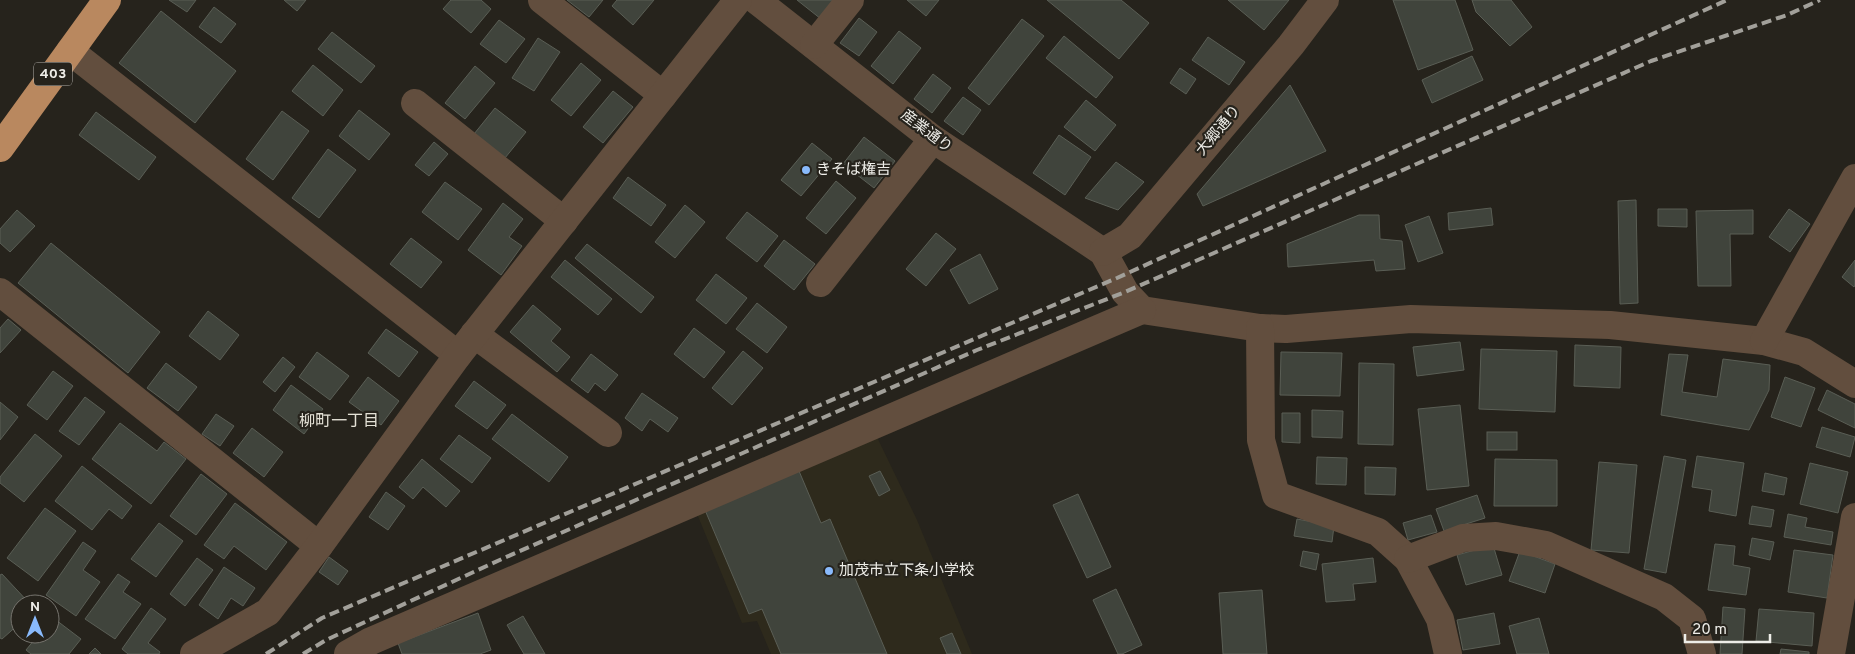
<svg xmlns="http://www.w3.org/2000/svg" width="1855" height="654" font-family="Overpass,'Noto Sans JP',sans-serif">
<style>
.built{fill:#2e2a1c}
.building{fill:#40443c;stroke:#5a5e55}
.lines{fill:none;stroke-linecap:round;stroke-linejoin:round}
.minor{stroke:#624e3e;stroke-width:28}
.highway{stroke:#b9885f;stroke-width:28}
.rail{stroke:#a2a09a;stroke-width:4;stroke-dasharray:10 5;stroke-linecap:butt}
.poi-dot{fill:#89bafc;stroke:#26231c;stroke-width:2}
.labels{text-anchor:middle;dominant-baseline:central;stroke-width:4.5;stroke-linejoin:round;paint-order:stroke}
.shield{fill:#26231c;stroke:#b2b0ab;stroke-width:1}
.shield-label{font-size:14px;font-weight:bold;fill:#eeede8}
.street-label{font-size:15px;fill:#eeede8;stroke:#26231c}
.poi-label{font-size:15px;fill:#eeede8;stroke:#26231c;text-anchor:start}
.neighbourhood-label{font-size:16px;fill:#e4e1d6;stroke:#26231c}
</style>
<rect width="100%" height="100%" fill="#26231c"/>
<!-- built -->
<polygon class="built" points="875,433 917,520 972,654 771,654 757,621 742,623 695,509"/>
<!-- building -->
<g class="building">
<polygon points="169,0 196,0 187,12"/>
<polygon points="284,0 306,0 297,11"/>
<polygon points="451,0 481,0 491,9 471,33 443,9"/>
<polygon points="567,0 603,0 589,17"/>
<polygon points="617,0 654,0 633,25 612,6"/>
<polygon points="797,0 834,0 821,19"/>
<polygon points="907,0 939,0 926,16"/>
<polygon points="1047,0 1121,0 1149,23 1119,59"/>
<polygon points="1228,0 1289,0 1264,30"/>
<polygon points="1393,0 1455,0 1473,50 1418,70"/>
<polygon points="1472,0 1511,0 1532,27 1510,46 1476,12"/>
<polygon points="214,7 236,24 221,43 199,27"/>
<polygon points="161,11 236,71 195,123 119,63"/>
<polygon points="859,18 877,32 859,56 840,43"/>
<polygon points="1022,19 1044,36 989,105 968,88"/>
<polygon points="499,20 525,39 506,63 480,44"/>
<polygon points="899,31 921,48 893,84 871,66"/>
<polygon points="332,32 375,66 361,83 318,49"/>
<polygon points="1064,36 1113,77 1096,98 1046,58"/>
<polygon points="1208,37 1245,62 1229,85 1192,60"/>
<polygon points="538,38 560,52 534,91 512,78"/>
<polygon points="1472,56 1483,80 1432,103 1422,80"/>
<polygon points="581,63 601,80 571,116 551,100"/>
<polygon points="313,65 343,90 323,116 292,91"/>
<polygon points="475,66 495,83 465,119 445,103"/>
<polygon points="1180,68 1196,79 1186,94 1170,83"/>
<polygon points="933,74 951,88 932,113 914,99"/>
<polygon points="1290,85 1326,151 1203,206 1197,194"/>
<polygon points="613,91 633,107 603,143 583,127"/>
<polygon points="963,97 981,110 963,135 944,121"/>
<polygon points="1086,100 1116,125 1095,151 1064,127"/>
<polygon points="495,108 526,132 505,158 474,134"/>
<polygon points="359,110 390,134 369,160 339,136"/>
<polygon points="282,111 309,131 273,180 246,159"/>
<polygon points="96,112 156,157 139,180 79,135"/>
<polygon points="1059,135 1091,157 1065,195 1033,173"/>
<polygon points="864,137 895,161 874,188 843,164"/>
<polygon points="434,142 448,154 429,176 415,165"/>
<polygon points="812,143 832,159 801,196 781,180"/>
<polygon points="328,149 356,170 319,218 292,198"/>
<polygon points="1116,162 1144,182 1118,210 1085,198"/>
<polygon points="628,177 666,205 651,226 613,198"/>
<polygon points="836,181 856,198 826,234 806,218"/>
<polygon points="445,182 482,209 458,240 422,212"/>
<polygon points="1636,200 1638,303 1620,304 1618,201"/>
<polygon points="503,203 523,219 509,237 522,246 501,275 468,250"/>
<polygon points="685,205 705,222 675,258 655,242"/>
<polygon points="1491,208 1493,225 1449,230 1448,213"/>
<polygon points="1658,209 1687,209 1687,227 1658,226"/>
<polygon points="1789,209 1810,224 1790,252 1769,237"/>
<polygon points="17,210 35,226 10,252 0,243 0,229"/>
<polygon points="1753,210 1753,234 1730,234 1731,286 1698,286 1696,211"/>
<polygon points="747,212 778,236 757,262 726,238"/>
<polygon points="1359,215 1379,215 1380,239 1402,241 1405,269 1376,271 1374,260 1288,267 1287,244"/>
<polygon points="1429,216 1443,253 1418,262 1405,225"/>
<polygon points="936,233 956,249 926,286 906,269"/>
<polygon points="411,238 442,262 421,288 390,264"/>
<polygon points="784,240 815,264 794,290 764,266"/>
<polygon points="51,243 160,332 128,373 18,283"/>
<polygon points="587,244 654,297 641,313 575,258"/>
<polygon points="980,254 998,289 969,304 950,270"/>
<polygon points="565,260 612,299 598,315 551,277"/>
<polygon points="1855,260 1855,285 1854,287 1842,277"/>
<polygon points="716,274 747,298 726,324 696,300"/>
<polygon points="757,303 787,327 767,353 736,329"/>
<polygon points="533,305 561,329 551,341 570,357 557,372 510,332"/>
<polygon points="208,311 239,335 220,360 189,336"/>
<polygon points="8,319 21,330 0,353 0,328"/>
<polygon points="694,328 725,352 704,378 674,354"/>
<polygon points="386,329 418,352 399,377 368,353"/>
<polygon points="1460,342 1464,370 1417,376 1413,347"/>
<polygon points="1575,345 1621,347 1620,388 1574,386"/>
<polygon points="1481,349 1557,351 1555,412 1479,409"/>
<polygon points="743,351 763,368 732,405 712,388"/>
<polygon points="317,352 349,376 330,400 299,377"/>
<polygon points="1281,352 1342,353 1340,396 1280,395"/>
<polygon points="591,354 618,375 605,391 595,383 588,393 571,380"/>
<polygon points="1669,354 1688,355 1682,392 1717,397 1723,359 1770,365 1769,390 1749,430 1661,415"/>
<polygon points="283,357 295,367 275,392 263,382"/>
<polygon points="166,363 197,387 178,411 147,388"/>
<polygon points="1359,363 1394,364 1393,445 1358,444"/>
<polygon points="53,371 73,386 47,420 27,405"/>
<polygon points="368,377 399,401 381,425 349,402"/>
<polygon points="1785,377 1815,388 1801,427 1771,417"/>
<polygon points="474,381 506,405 487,429 455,406"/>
<polygon points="291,385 323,409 304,434 273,410"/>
<polygon points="1827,390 1855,404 1855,428 1818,410"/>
<polygon points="642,393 678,418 668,432 650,419 642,431 625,418"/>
<polygon points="85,397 105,412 79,445 59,431"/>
<polygon points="0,402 18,417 0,440"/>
<polygon points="1460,405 1469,486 1427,490 1418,409"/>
<polygon points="1312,410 1343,411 1342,438 1312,437"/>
<polygon points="1282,413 1300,413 1300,443 1282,442"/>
<polygon points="216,414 234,426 220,446 202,434"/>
<polygon points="512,414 568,457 549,482 492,439"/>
<polygon points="120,423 157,451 164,442 186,459 151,504 92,459"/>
<polygon points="1822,427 1855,437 1850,457 1816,447"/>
<polygon points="252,428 283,452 264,477 233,453"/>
<rect x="1487" y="432" width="30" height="18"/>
<polygon points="35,434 62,456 24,502 0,483 0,477"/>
<polygon points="459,435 491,458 472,483 440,459"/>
<polygon points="1664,456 1686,460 1666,573 1644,569"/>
<polygon points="1697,456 1744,463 1736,516 1709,511 1712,490 1692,487"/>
<polygon points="1317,457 1347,458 1346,485 1316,484"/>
<polygon points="422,459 460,491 446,507 423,487 413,499 399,487"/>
<polygon points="1495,459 1557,460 1557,506 1494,506"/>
<polygon points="1599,462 1637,465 1629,553 1591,550"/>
<polygon points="1810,463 1848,472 1838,513 1800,504"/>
<polygon points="82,466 132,506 122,519 109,509 92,530 55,501"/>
<polygon points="1365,467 1396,468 1395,495 1365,494"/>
<polygon points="799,471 821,523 830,519 887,654 781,654 762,609 749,614 705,510"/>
<polygon points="880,471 890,490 879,496 869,476"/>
<polygon points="1765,473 1787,478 1784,495 1762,491"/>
<polygon points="201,474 227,494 196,535 170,516"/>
<polygon points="386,492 405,506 388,530 369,517"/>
<polygon points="1078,494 1111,567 1087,578 1053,505"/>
<polygon points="1477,495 1485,518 1444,531 1436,509"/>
<polygon points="235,503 287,542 266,570 234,546 224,559 204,545"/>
<polygon points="1752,506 1774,510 1771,527 1749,524"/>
<polygon points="45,508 76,531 38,581 7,558"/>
<polygon points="1788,514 1807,518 1805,527 1833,532 1831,545 1784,537"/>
<polygon points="1431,515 1437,532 1408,540 1403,523"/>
<polygon points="1297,519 1334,526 1332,542 1294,536"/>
<polygon points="159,523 183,541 156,577 131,559"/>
<polygon points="1752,538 1774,542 1770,560 1749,555"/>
<polygon points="83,542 96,551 83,570 100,582 76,616 46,595"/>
<polygon points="1715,544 1735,546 1733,565 1750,568 1746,595 1708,590"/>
<polygon points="1493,545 1502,575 1466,585 1457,555"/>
<polygon points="1794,550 1833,555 1827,598 1788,592"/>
<polygon points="1303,551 1319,554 1316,570 1300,566"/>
<polygon points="1520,551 1555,564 1545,593 1509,581"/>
<polygon points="329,557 348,571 338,585 319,572"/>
<polygon points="197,558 213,570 185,606 170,594"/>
<polygon points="1373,558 1376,582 1353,584 1355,600 1326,602 1322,564"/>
<polygon points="224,567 255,588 243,606 231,598 218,619 199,605"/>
<polygon points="2,574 30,604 20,604 20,623 2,639 0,638 0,575"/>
<polygon points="118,574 130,582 123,592 141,604 115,639 85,619"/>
<polygon points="1116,589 1142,645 1122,654 1118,654 1093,600"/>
<polygon points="1262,590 1267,654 1223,654 1219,593"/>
<polygon points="1723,607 1745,609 1742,654 1720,654"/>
<polygon points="151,608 166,619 148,643 160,652 159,654 128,654 122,649"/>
<polygon points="1759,609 1814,613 1812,646 1756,641"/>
<polygon points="478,613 491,650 480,654 402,654 398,643"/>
<polygon points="1494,613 1500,644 1463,650 1457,620"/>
<polygon points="523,616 545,654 524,654 507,625"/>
<polygon points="52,617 81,639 69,654 31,654 26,650 39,634 50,634 50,620"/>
<polygon points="1539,618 1549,654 1517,654 1509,626"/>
<polygon points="952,633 961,654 947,654 940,638"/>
<polygon points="95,648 101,654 89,654"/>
<polygon points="1781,649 1809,652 1809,654 1780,654"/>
</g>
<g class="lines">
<!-- minor -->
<g class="minor">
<polyline points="542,0 663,95"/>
<polyline points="756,0 933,139 1103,252 1125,292 1142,310 1260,328 1286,329 1411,319 1610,325 1764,341 1804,352 1855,384"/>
<polyline points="814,45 850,0"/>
<polyline points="70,51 458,355"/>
<polyline points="415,103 564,221"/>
<polyline points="1103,252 1130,236 1291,45 1325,0"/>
<polyline points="820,283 933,139"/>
<polyline points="0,292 319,546"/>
<polyline points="1260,328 1261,440 1276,495 1378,532 1408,559 1440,619 1448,654"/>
<polyline points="474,334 608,433"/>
<polyline points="1764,341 1855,178"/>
<polyline points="1408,559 1463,538 1496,536 1546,545 1664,597 1692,619 1702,654"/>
<polyline points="194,654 268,612 319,546 458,355 738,0"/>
<polyline points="348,654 371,641 1142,310"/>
<polyline points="1831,654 1855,517"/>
</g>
<!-- highway -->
<polyline class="highway" points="0,148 107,0"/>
<!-- rail -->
<g class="rail">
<polyline points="266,654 322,618 1117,278 1727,0"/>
<polyline points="303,654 326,640 504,558 977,350 1125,292 1651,61 1787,15 1820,0"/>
</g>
</g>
<!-- markers -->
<g class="poi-dot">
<circle cx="806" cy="170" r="5"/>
<circle cx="829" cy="571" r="5"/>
</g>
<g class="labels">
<!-- shield labels -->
<rect class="shield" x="34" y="62.5" width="38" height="23" rx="4"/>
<g class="shield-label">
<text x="53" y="74">403</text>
</g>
<!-- street labels -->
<g class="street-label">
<text transform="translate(1219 131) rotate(-50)">大郷通り</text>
<text transform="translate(926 132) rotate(37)">産業通り</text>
</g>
<!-- poi labels -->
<g class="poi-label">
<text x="816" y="170">きそば権吉</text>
<text x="839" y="571">加茂市立下条小学校</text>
</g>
<!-- neighbourhood labels -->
<g class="neighbourhood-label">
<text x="339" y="422">柳町一丁目</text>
</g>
</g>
<!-- north arrow -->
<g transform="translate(35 619)"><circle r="24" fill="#26231c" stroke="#76746e"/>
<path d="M0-4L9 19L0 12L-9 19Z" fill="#89bafc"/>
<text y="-8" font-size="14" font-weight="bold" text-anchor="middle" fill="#eeede8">N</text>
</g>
<!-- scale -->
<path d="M1685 634v8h85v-8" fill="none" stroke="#eeede8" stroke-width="2.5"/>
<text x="1692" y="634" font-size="15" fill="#eeede8" stroke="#26231c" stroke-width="4" paint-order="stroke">20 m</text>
</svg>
